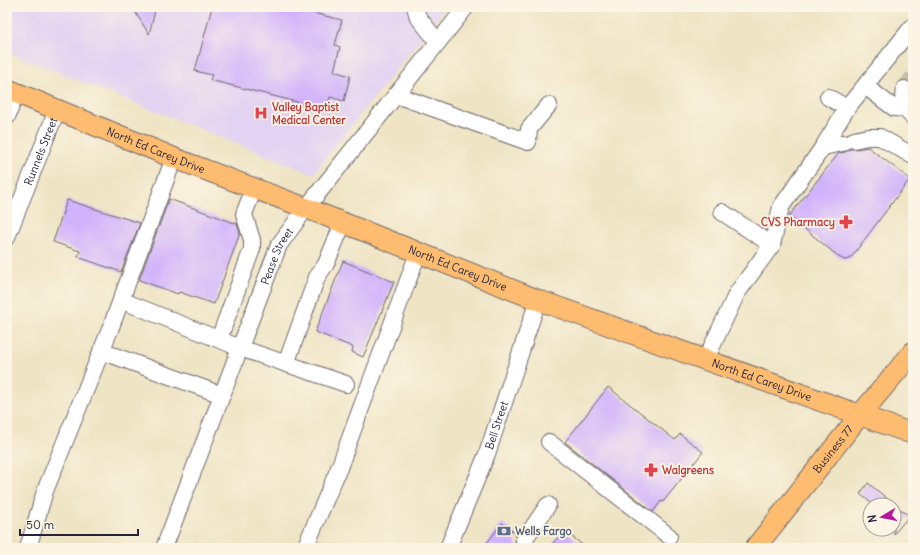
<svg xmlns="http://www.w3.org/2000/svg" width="920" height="555" font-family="Delius,sans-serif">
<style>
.built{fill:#e3d3f2}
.building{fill:#d1b2fc}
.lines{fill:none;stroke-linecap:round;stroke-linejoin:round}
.minor-tunnel{stroke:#c6bda9;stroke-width:16;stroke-dasharray:16 8;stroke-linecap:butt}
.minor-casing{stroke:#6a666b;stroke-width:18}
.major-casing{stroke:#6a666b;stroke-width:22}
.minor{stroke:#fff;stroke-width:16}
.major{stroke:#febc70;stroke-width:20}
.labels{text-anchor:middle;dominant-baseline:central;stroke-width:3.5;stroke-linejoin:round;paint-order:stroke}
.health-label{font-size:11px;font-weight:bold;fill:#be3a42;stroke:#fcf5e5;text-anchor:start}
.street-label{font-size:11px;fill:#22223b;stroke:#fcf5e5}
.service-label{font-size:11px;font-weight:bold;fill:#4e5e75;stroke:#fcf5e5;text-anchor:start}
</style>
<rect width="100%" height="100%" fill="#fcf5e5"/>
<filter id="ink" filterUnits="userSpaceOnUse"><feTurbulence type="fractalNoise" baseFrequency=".025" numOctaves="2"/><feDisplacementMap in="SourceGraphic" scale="8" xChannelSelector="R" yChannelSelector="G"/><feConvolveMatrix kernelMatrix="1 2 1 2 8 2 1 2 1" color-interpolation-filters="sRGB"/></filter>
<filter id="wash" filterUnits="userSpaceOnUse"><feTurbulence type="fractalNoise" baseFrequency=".012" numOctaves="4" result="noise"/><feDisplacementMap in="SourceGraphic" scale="16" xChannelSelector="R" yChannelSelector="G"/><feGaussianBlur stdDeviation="0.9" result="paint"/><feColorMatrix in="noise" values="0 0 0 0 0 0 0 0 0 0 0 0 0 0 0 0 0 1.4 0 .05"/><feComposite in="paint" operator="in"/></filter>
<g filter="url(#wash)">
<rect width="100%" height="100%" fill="#efe4c4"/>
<!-- built -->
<polygon class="built" points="7,7 446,7 313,174 7,52"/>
<g id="blocks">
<!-- building -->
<g class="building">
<polygon points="132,7 156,7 149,34"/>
<polygon points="212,7 314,7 313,13 342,20 335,45 340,47 334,71 350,76 344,101 330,97 327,107 322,106 321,110 308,107 309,105 210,80 212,75 195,71"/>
<polygon points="868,147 910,179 850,259 844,260 839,257 789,216 839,153 845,152 850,149 856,149"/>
<polygon points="169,199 237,224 240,233 214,304 179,292 178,294 139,280"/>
<polygon points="67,200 140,223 121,272 78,257 80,251 53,242"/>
<polygon points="343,261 394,282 363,357 352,352 353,347 315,332"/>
<polygon points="608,387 675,440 680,434 703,452 663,502 661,501 653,512 565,442"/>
<polygon points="868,483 909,516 894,534 894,505 874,505 860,494"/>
<polygon points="502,523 516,534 515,540 516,544 519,548 483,548"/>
<polygon points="564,530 586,548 549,548"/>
</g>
</g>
</g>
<g filter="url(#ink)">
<use href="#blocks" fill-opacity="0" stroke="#6a666b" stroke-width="1"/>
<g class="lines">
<!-- minor-tunnel -->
<polyline class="minor-tunnel" points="904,89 913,77"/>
<!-- minor casing -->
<g class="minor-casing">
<g id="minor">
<polyline points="415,7 418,17 438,42"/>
<polyline points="865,86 894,108 905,109"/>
<path d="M904 89C902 101 903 109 913 117"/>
<polyline points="396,95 528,142 529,129 549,105"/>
<polyline points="828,97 847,108"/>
<polyline points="7,117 16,93"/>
<polyline points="854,140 868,137 880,137 913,156"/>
<polyline points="823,147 843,143"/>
<path id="s1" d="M7 237 57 110"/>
<polyline points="772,245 781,207 823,147 847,108 913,26"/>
<polyline points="121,300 240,348 346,384"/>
<polyline points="219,339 252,249 252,240 244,214 254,188"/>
<polyline points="101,351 222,395"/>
<polyline points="706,359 737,293 772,245 722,212"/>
<polyline points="286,364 317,277 326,264 343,223"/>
<polyline points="549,442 669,536"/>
<polyline points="524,540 548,505"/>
<polyline points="28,548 45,491 111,327 174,158"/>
<path id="s2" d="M164 548 279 245 306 208 319 192 466 7"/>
<polyline points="305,548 339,468 418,253"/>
<path id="s3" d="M448 548 487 454 538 300"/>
</g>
</g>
<!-- major casing -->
<g class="major-casing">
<g id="major">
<path id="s4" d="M7 89 174 158 306 208 538 300 913 434"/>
<path id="s5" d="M755 548 860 415 913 352"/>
</g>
</g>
<!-- minor -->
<use href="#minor" class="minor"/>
<!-- major -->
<use href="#major" class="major"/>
</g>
</g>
<!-- icons -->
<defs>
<g id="hospital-bare" transform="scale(1.08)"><path d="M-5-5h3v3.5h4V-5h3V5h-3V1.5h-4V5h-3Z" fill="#e0444e" stroke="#fcf5e5" stroke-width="2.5" paint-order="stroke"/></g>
<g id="pharmacy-bare" transform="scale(1.08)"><path d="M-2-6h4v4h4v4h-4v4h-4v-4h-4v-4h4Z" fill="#e0444e" stroke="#fcf5e5" stroke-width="2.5" paint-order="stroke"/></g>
<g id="bank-bare" transform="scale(1.08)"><path d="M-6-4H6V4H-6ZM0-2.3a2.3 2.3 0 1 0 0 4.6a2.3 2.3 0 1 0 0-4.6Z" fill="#5c6f8a" stroke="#fcf5e5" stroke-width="2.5" paint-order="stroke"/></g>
</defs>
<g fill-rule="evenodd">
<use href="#hospital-bare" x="261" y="113"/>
<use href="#pharmacy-bare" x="846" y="222"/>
<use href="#pharmacy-bare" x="651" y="470"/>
<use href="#bank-bare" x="504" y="531"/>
</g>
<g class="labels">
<!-- health labels -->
<g class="health-label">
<text x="272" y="107">Valley Baptist<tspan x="272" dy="13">Medical Center</tspan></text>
<text x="835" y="222" text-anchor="end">CVS Pharmacy</text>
<text x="662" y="470">Walgreens</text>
</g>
<!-- street labels -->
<g class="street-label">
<text stroke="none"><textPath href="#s4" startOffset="161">North Ed Carey Drive</textPath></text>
<text stroke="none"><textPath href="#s1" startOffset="92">Runnels Street</textPath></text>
<text stroke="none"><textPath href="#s2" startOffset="313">Pease Street</textPath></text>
<text stroke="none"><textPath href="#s4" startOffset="485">North Ed Carey Drive</textPath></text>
<text stroke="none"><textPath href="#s4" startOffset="809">North Ed Carey Drive</textPath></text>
<text stroke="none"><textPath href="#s3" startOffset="132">Bell Street</textPath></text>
<text stroke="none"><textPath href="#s5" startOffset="126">Business 77</textPath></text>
</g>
<!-- service labels -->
<g class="service-label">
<text x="515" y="531">Wells Fargo</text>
</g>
</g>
<!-- margin -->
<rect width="920" height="555" fill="none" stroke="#fcf5e5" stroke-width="24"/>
<!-- north arrow -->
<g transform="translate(882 517) rotate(260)"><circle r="19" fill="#fcf5e5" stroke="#a5a1a1"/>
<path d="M0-3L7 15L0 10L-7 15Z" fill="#b5179e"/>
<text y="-6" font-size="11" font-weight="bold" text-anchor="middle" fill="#22223b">N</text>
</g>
<!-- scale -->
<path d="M20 529v6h118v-6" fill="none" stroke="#22223b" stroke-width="2"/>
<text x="26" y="529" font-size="12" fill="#22223b" stroke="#fcf5e5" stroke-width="3" paint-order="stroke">50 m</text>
</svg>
